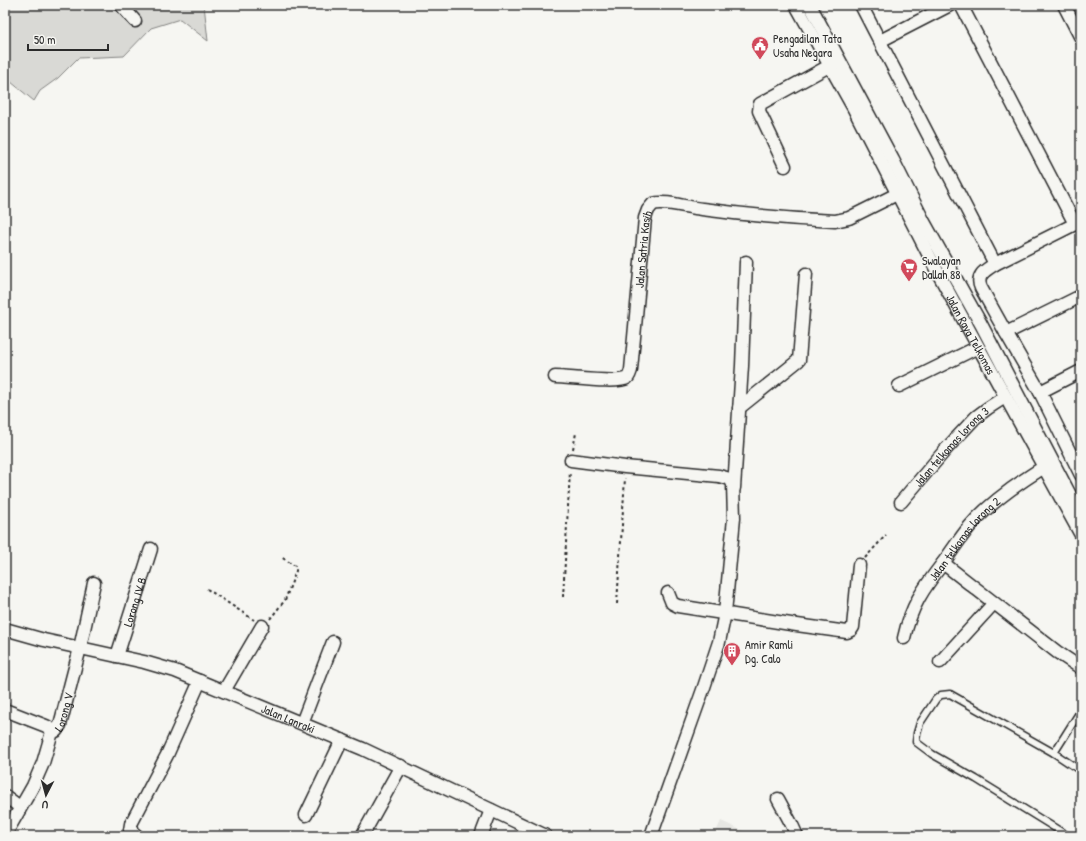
<svg xmlns="http://www.w3.org/2000/svg" width="1086" height="841" font-family="'Patrick Hand',sans-serif">
<style>
.built{fill:#e7e7e3}
.green{fill:#d9d9d5;stroke:#828280}
.lines{fill:none;stroke-linecap:round;stroke-linejoin:round}
.service-casing{stroke:#2b2b2b;stroke-width:9}
.minor-casing{stroke:#2b2b2b;stroke-width:15}
.path{stroke:#2b2b2b;stroke-width:2;stroke-dasharray:3 3;stroke-linecap:butt}
.service{stroke:#f6f6f2;stroke-width:6}
.minor{stroke:#f6f6f2;stroke-width:12}
.labels{text-anchor:middle;dominant-baseline:central;stroke-width:3;stroke-linejoin:round;paint-order:stroke}
.poi-label{font-size:12px;fill:#2b2b2b;stroke:#f6f6f2;text-anchor:start}
.street-label{font-size:12px;fill:#2b2b2b;stroke:#f6f6f2}
</style>
<rect width="100%" height="100%" fill="#f6f6f2"/>
<filter id="ink" filterUnits="userSpaceOnUse"><feTurbulence type="fractalNoise" baseFrequency=".025" numOctaves="2"/><feDisplacementMap in="SourceGraphic" scale="8" xChannelSelector="R" yChannelSelector="G"/><feConvolveMatrix kernelMatrix="1 2 1 2 8 2 1 2 1" color-interpolation-filters="sRGB"/></filter>
<g filter="url(#ink)">
<!-- built -->
<polygon class="built" points="721,821 754,836 714,836"/>
<!-- green -->
<polygon class="green" points="5,5 204,5 208,41 180,19 151,28 124,56 78,58 58,78 40,91 34,101 5,77"/>
<g class="lines">
<!-- service casing -->
<g class="service-casing">
<g id="service">
<polyline points="1054,753 1081,710"/>
<polyline points="1068,836 976,779 932,754 916,742 917,733 920,723 936,699 941,695 950,694 1054,753 1081,771"/>
</g>
</g>
<!-- minor casing -->
<g class="minor-casing">
<g id="minor">
<polyline points="121,5 135,21"/>
<path id="s1" d="M796 5 853 107 938 273 1081 535"/>
<polyline points="810,5 893,160 924,222 981,324 1081,516"/>
<polyline points="961,5 1075,224"/>
<polyline points="1064,5 1081,38"/>
<polyline points="862,7 995,264"/>
<polyline points="880,41 950,5"/>
<polyline points="785,166 759,111 760,104 829,66"/>
<path d="M1081 221 995 264C986 270 975 275 981 288L1006 333 1040 392 1081 475"/>
<polyline points="1006,333 1081,296"/>
<path id="s2" d="M555 377C568 377 618 384 627 378 629 377 630 373 631 370L645 218 648 210 653 204C666 200 688 208 702 209 746 215 790 219 835 221L849 218 897 194"/>
<polyline points="899,386 978,347"/>
<polyline points="1040,392 1081,371"/>
<polyline points="739,408 799,360 806,274"/>
<polyline points="571,460 625,467 719,476 730,479 733,484 734,518 725,613 719,642 704,687 651,836"/>
<polyline points="734,488 742,366 746,262"/>
<path id="s3" d="M901 502 947 448 976 417 988 408 1005 397"/>
<polyline points="943,563 1057,652 1081,668"/>
<polyline points="668,593 672,603 678,606 797,625 847,632 851,630 853,627 859,565"/>
<path id="s4" d="M5 629 44 640 144 662 175 671 363 749 546 836"/>
<path id="s5" d="M904 638C911 606 923 589 943 563 952 551 960 538 970 526 991 501 1021 481 1049 464"/>
<path id="s6" d="M117 656 151 549"/>
<polyline points="940,662 994,603"/>
<polyline points="224,691 262,626"/>
<polyline points="5,710 46,726 51,729 52,732"/>
<polyline points="302,723 333,642"/>
<path id="s7" d="M52 732 56 731 60 725 80 648 94 583"/>
<polyline points="5,796 20,807"/>
<polyline points="778,799 792,825 797,836"/>
<polyline points="306,815 342,740"/>
<polyline points="5,835 33,786 43,763 52,732"/>
<polyline points="137,836 130,830 131,824 167,755 200,681"/>
<polyline points="362,836 401,766"/>
<polyline points="481,836 491,810"/>
</g>
</g>
<!-- path -->
<g class="path">
<polyline points="573,449 576,433"/>
<polyline points="865,558 886,535"/>
<polyline points="207,589 254,620"/>
<polyline points="563,597 570,471"/>
<polyline points="617,604 625,478"/>
<polyline points="270,619 285,600 296,571 296,568 295,566 281,557"/>
</g>
<!-- service -->
<use href="#service" class="service"/>
<!-- minor -->
<use href="#minor" class="minor"/>
</g>
</g>
<!-- icons -->
<defs>
<g id="civic-pin" transform="scale(0.9)"><path d="M0 17L-7.5 6A9.5 9.5 0 1 1 7.5 6Z" fill="#d1495b" stroke="#f6f6f2"/><path d="M-.6-6.5H3V-4.5H.6V-3L4-1V1h2V6H-6V1h2V-1L-.6-3ZM-1.2 2.5V6h2.4V2.5Z" fill="#fff"/></g>
<g id="supermarket-pin" transform="scale(0.9)"><path d="M0 17L-7.5 6A9.5 9.5 0 1 1 7.5 6Z" fill="#d1495b" stroke="#f6f6f2"/><path d="M-6-5.5h2.5l.6 2H6L4.5 2H-2.5L-4.4-4H-6ZM-1.5 3.2a1.3 1.3 0 1 0 .1 0ZM3 3.2a1.3 1.3 0 1 0 .1 0Z" fill="#fff"/></g>
<g id="building-pin" transform="scale(0.9)"><path d="M0 17L-7.5 6A9.5 9.5 0 1 1 7.5 6Z" fill="#d1495b" stroke="#f6f6f2"/><path d="M-4-6H4V6H1V3H-1V6H-4ZM-2.5-4.3h1.7v1.8h-1.7ZM.8-4.3h1.7v1.8H.8ZM-2.5-1h1.7V.8h-1.7ZM.8-1h1.7V.8H.8Z" fill="#fff"/></g>
</defs>
<g fill-rule="evenodd">
<use href="#civic-pin" x="760" y="45"/>
<use href="#supermarket-pin" x="909" y="267"/>
<use href="#building-pin" x="732" y="651"/>
</g>
<g class="labels">
<!-- poi labels -->
<g class="poi-label">
<text x="773" y="38">Pengadilan Tata<tspan x="773" dy="14">Usaha Negara</tspan></text>
<text x="922" y="260">Swalayan<tspan x="922" dy="14">Dallah 88</tspan></text>
<text x="745" y="644">Amir Ramli<tspan x="745" dy="14">Dg. Calo</tspan></text>
</g>
<!-- street labels -->
<g class="street-label">
<text stroke="none"><textPath href="#s2" startOffset="203">Jalan Satria Kasih</textPath></text>
<text stroke="none"><textPath href="#s1" startOffset="373">Jalan Raya Telkomas</textPath></text>
<text stroke="none"><textPath href="#s3" startOffset="75">Jalan telkomas lorong 3</textPath></text>
<text stroke="none"><textPath href="#s5" startOffset="118">Jalan telkomas lorong 2</textPath></text>
<text stroke="none"><textPath href="#s6" startOffset="57">Lorong IV B</textPath></text>
<text stroke="none"><textPath href="#s7" startOffset="25">Lorong V</textPath></text>
<text stroke="none"><textPath href="#s4" startOffset="298">Jalan Lanraki</textPath></text>
</g>
</g>
<!-- margin -->
<rect width="1086" height="841" fill="none" stroke="#f6f6f2" stroke-width="20"/>
<rect x="10" y="10" width="1066" height="821" fill="none" stroke="#2b2b2b" stroke-width="1.5" filter="url(#ink)"/>
<!-- north arrow -->
<g transform="translate(46 795) rotate(186)" stroke="#f6f6f2" stroke-width="3" paint-order="stroke">
<path d="M0-3L7 15L0 10L-7 15Z" fill="#2b2b2b"/>
<text y="-6" font-size="11" font-weight="bold" text-anchor="middle" fill="#2b2b2b">U</text>
</g>
<!-- scale -->
<path d="M28 44v6h80v-6" fill="none" stroke="#2b2b2b" stroke-width="2"/>
<text x="34" y="44" font-size="12" fill="#2b2b2b" stroke="#f6f6f2" stroke-width="3" paint-order="stroke">50 m</text>
</svg>
